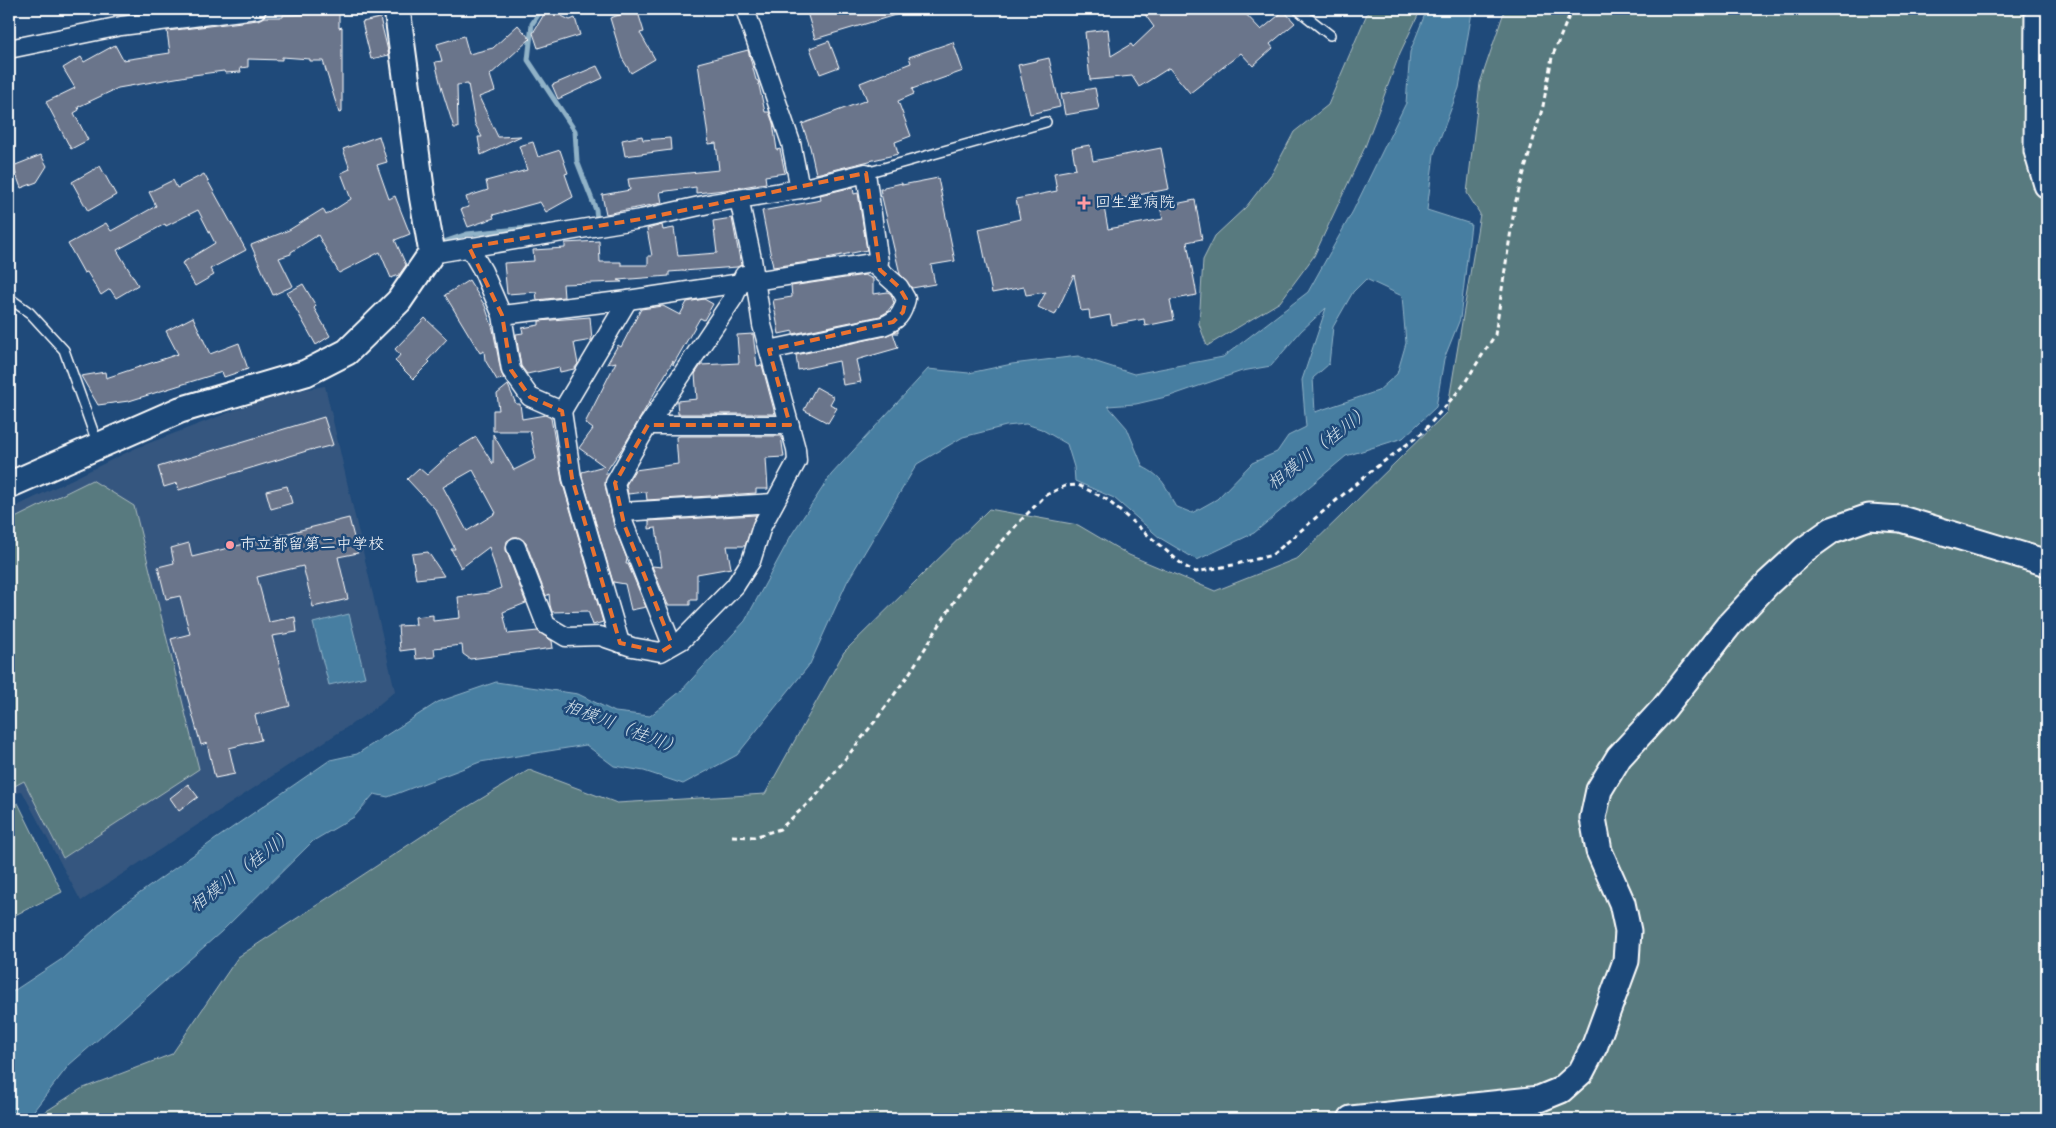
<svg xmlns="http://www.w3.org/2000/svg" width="2056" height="1128" font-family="Dekko,'Klee One',sans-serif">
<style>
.built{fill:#36577f}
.green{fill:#587a7f;stroke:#acbcbf}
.water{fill:#467ea1;stroke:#90b2c7;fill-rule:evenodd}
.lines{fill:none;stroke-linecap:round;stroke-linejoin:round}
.stream{stroke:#90b2c7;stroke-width:5}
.building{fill:#6b748b;stroke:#fff;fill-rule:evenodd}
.lane-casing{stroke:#fff;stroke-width:12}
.street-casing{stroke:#fff;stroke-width:21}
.secondary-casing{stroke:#fff;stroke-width:29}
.path{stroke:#fff;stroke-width:3;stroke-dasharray:5 4;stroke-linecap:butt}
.lane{stroke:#1f4a7a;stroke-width:9}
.street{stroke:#1f4a7a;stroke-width:18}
.secondary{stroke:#1f4a7a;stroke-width:25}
.marked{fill:none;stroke:#eb7230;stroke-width:4;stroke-dasharray:10 6;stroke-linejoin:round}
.poi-dot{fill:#ff9aa2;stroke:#1f4a7a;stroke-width:2}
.labels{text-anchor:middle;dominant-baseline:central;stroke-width:5;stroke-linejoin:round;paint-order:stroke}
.poi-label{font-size:16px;fill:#fff;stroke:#1f4a7a;text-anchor:start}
.water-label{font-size:18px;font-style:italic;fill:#d1dfe8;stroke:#1f4a7a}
</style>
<rect width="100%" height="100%" fill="#1f4a7a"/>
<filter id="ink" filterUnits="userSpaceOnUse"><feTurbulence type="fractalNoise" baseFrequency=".02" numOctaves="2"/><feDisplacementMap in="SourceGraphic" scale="10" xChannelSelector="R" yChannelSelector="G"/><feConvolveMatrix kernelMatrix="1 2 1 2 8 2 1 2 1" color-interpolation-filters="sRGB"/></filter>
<g filter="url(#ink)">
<!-- built -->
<polygon class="built" points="325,386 395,691 370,712 81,901 22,791 9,797 9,510 136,448 278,394"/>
<!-- green -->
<g class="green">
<polygon points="1369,9 1421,9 1400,53 1365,147 1314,256 1280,302 1207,346 1199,324 1203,260 1215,236 1246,207 1273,172 1294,132 1328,105"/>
<polygon points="1505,9 2047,9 2047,1119 34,1119 81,1089 172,1054 238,957 451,817 529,770 617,803 765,794 844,652 989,509 1078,525 1129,555 1215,591 1298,558 1447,412 1480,214 1467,193 1480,83"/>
<polygon points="92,480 134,506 199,769 63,858 24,781 9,789 9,521"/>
<polygon points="18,803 62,892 9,918 9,808"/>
</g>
<!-- water -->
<g class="water">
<path d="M1427 9H1475L1472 12 1459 88 1434 154 1427 210 1471 224 1460 319 1444 359 1436 407 1403 438 1346 456 1254 533 1197 560 1160 538 1114 498 1075 481 1074 467 1067 444 1041 429 1026 424 1006 426 963 437 917 464 847 582 810 664 737 755 683 784 644 771 614 766 586 745 480 762 388 797 374 794 354 817 313 841 221 932 69 1065 28 1118 9 1119V994L62 959 115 911 210 843 330 760 357 754 438 702 496 682 578 694 615 712 650 716 681 691 745 621 792 534 831 475 928 369 969 373 1012 364 1078 356 1134 374 1223 357 1308 292 1353 211 1406 103 1410 52ZM1366 279 1402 296 1406 343 1397 374 1378 391 1315 412 1313 378 1329 364 1333 327 1353 292ZM1326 308 1302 380 1306 427 1288 436 1277 452 1252 463 1217 499 1192 513 1175 506C1166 486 1163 477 1143 467L1127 428 1108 406 1136 404 1170 396 1242 371 1271 366 1301 331Z"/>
<polygon points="349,614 365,677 329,685 313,623"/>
</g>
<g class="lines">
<!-- stream -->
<g class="stream">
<polyline points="542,9 532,24 528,60 575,131 577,161 596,210 597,221 596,221"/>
<polyline points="438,244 467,234 550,226"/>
</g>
</g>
<!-- building -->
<g class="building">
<polygon points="547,9 570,20 575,18 580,35 538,48 533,33"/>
<polygon points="637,9 644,32 640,33 655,59 631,73 622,58 610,18"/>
<polygon points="806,9 823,9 825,14 843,9 902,9 902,13 815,39"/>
<polygon points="1141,9 1241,9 1261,30 1284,11 1295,23 1270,44 1273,48 1253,66 1241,53 1190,93 1169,68 1139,87 1132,76 1090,80 1085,32 1108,29 1111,56 1131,44 1133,47 1154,27"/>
<polygon points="311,11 339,11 339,28 342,27 342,112 339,113 323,61 310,61 310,59 282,57 282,60 248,59 248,67 240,68 241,72 225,73 224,71 193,75 118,88 78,107 79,110 74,113 88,140 71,149 46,102 75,88 63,68 81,57 84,62 115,45 123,60 170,53 167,31 258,20 264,17 283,17 283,15 311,14"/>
<polygon points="380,18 389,55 371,59 362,22"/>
<polygon points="518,25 530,39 490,75 495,91 479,97 498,137 521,136 481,155 478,137 482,137 475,124 468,84 457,85 458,128 454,128 442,90 435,62 442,61 437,44 464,36 469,54 493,48"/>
<polygon points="829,41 839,67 820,74 810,48"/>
<polygon points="953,42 963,71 912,89 914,94 898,101 911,136 895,142 898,154 816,174 810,147 802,124 867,100 860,83 911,63 909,57"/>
<polygon points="748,50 756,80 758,81 765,112 769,112 773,123 777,150 780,149 785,173 765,176 766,183 725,190 696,193 696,187 660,192 662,203 606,214 602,195 630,190 628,179 719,170 716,143 709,144 698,63"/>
<polygon points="1049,58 1060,107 1030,114 1018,65"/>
<polygon points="597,66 603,78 558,99 552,85"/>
<polygon points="1095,88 1099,109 1065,115 1061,94"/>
<polygon points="379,136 387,162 377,165 389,199 395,196 410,234 395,240 406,265 399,275 391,278 380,252 339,273 318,235 291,252 291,254 279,258 293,286 273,295 251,245 289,230 323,209 326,215 351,199 341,173 350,169 343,149"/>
<polygon points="642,136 643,140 670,138 671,150 625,156 622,140"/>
<polygon points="533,142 538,157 560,150 568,173 565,174 573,197 546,212 540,202 493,215 494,218 468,227 461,209 469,207 466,197 488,190 486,181 527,170 519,146"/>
<polygon points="1090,145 1093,161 1161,148 1169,189 1103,202 1108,229 1163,219 1160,207 1195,200 1202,239 1187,242 1197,295 1170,300 1174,320 1145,326 1144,319 1112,325 1110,315 1090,319 1089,310 1081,311 1074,275 1055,315 1038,307 1046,292 1026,295 1024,287 992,293 979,229 1020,219 1016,199 1057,191 1054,173 1076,169 1072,148"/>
<polygon points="41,155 47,166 37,182 21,188 13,166"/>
<polygon points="100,166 116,195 88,211 72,182"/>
<polygon points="204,174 246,250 210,269 214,275 195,286 182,263 215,243 198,210 166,226 165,224 117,250 138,285 116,298 110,289 101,295 87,272 84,273 68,244 106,223 111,231 156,206 149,192 173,180 177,188"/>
<polygon points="938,178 955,261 931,265 935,284 912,288 900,274 880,189 884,189 884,187 902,183 902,185"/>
<polygon points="853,187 854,194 858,193 867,250 827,258 829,259 773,267 762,211 821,200 820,195"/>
<polygon points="732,218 741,265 737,267 669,272 669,276 618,280 622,282 563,284 564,297 537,300 536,292 507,294 504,263 534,261 533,250 565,248 565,243 599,241 600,262 621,262 621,265 648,265 648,256 652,256 647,229 662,225 663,230 674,228 678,256 717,253 713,221"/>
<polygon points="865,275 873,279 873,294 888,292 891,294 894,303 887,312 880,316 793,334 793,331 779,334 773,300 792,297 791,286"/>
<polygon points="469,280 485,306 493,329 501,372 504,379 497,380 485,360 484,351 480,353 445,295"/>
<polygon points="303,284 316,306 314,308 330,336 316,345 287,293"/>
<polygon points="704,299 713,304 704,320 700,318 673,365 673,361 625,444 605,473 609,473 605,485 614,526 627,559 626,564 628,564 646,607 631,610 625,584 613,582 582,476 582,472 604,466 579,448 593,429 585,423 616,362 607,364 618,345 621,347 641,309 663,306 680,315 687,302"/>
<polygon points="193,317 210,354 239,343 248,369 224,377 222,372 129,401 98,405 81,376 105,372 106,378 178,354 166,331"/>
<polygon points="590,317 592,340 574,343 578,364 574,369 560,372 559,367 527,374 521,366 516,334 523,333 522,328 539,325 539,321"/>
<polygon points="425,318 447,339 428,360 430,362 413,379 395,361 400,355 395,349"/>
<polygon points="898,330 898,333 893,333 898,348 856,360 861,382 843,385 839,361 798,370 796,355 885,336"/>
<polygon points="753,334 757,366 762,365 775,414 678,414 677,401 697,399 695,374 701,365 739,363 737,335"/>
<path d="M508 385 516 404H520L522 419 545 415 551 418 562 481 603 622 593 625 588 611 552 612 550 605 549 594 546 596 526 543 518 537H513L507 541 506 550 526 603 503 612 508 634 538 631 552 641 553 648 470 659 463 654 462 645 434 648 435 657 416 659 415 649 400 651 398 626 416 625 415 617 433 615V621L460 618 458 597 488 593 501 588 489 547 461 568 451 549H455L435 509 407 479 419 468 427 475 449 455 448 454 476 437 493 464V434L514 470 536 459 530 431H493V410H499L497 394ZM473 470 496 513 467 531 443 487Z"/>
<polygon points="816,387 834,397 830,404 837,408 828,423 804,410"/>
<polygon points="324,417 333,445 314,450 313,449 179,490 177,483 164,487 158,467"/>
<polygon points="680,436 781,436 784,457 766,458 768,489 756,489 756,493 647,500 646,492 628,494 626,485 635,470 678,464 676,437"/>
<polygon points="287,486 292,503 271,509 266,491"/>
<polygon points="756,515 745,546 727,546 731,568 697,574 697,600 690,600 690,605 668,605 652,566 662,567 656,528 649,529 649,521"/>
<polygon points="349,518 358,553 338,557 348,599 313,607 303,566 257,577 269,622 295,617 297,632 272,636 290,706 255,715 261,740 229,748 235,774 215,778 207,743 201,745 171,639 190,634 180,596 166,599 158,567 174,563 171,548 189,543 192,557"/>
<polygon points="428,552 444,576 416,579 412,554"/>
<polygon points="188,784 198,797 179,811 170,798"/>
</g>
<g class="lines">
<!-- lane casing -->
<g class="lane-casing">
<g id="lane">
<polyline points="1297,9 1330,35"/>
<polyline points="866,173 1046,122"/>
<polyline points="9,298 30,313 64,350 98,445"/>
</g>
</g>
<!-- street casing -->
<g class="street-casing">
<g id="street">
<polyline points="9,49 121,26 257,9"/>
<polyline points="469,247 483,271 502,315 511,370 530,397 562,411 628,300"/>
<polyline points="431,254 641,219 713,203 800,189 791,143 745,9"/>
<polyline points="502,315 628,300 879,262 866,173 800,189"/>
<path d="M769 350 883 326C898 320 902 315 906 299L899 287 872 263"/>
<polyline points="562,411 572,478 620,643"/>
<polyline points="648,425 790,425"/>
<polyline points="621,512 774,503"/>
<polyline points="516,547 546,625 566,637 600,636 632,647 661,652 682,640 735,586 751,561 762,526 797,461 796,449 762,325 752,259 739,199"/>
<polyline points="672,645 624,524 615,483 648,425 734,297 744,275"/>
</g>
</g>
<!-- secondary casing -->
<g class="secondary-casing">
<g id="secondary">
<polyline points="2038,9 2037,151 2047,185"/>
<polyline points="9,485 180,410 306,373 347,352 399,301 431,254 431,247 422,195 397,9"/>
<polyline points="1351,1119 1539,1099 1561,1090 1581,1072 1595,1045 1626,961 1628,931 1622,903 1599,851 1593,818 1599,790 1619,757 1664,708 1729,625 1768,583 1804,550 1832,530 1869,517 1901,519 2047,563"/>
</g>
</g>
<!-- path -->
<polyline class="path" points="732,836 754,837 780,829 816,796 876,720 909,674 967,581 1021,520 1046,495 1065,486 1078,485 1106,499 1184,566 1196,572 1233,565 1272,555 1371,471 1422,433 1462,387 1495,335 1515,204 1543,106 1552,57 1572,9"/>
<!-- lane -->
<use href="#lane" class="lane"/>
<!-- street -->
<use href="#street" class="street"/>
<!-- secondary -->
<use href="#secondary" class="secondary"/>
</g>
</g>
<!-- marked area -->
<path class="marked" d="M866 173 880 270 899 287 906 299 903 312 893 322 769 350 790 425H648L615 483 624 524 672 645 661 652 620 643 572 478 562 411 530 397 511 370 502 315 469 247 641 219Z"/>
<!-- markers -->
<g class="poi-dot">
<path d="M1081.5 195.5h5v5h5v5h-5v5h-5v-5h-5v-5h5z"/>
<circle cx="230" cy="545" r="5"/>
</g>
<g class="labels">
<!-- poi labels -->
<g class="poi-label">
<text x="1095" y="203">回生堂病院</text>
<text x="240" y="545">市立都留第二中学校</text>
</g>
<!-- water labels -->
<g class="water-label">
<text transform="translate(1320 449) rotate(-38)">相模川（桂川）</text>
<text transform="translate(622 729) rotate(21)">相模川（桂川）</text>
<text transform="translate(243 872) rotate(-37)">相模川（桂川）</text>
</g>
</g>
<!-- margin -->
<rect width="2056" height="1128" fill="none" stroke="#1f4a7a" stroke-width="30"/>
<rect x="15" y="15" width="2026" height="1098" fill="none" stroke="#fff" stroke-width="2" filter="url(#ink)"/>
</svg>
